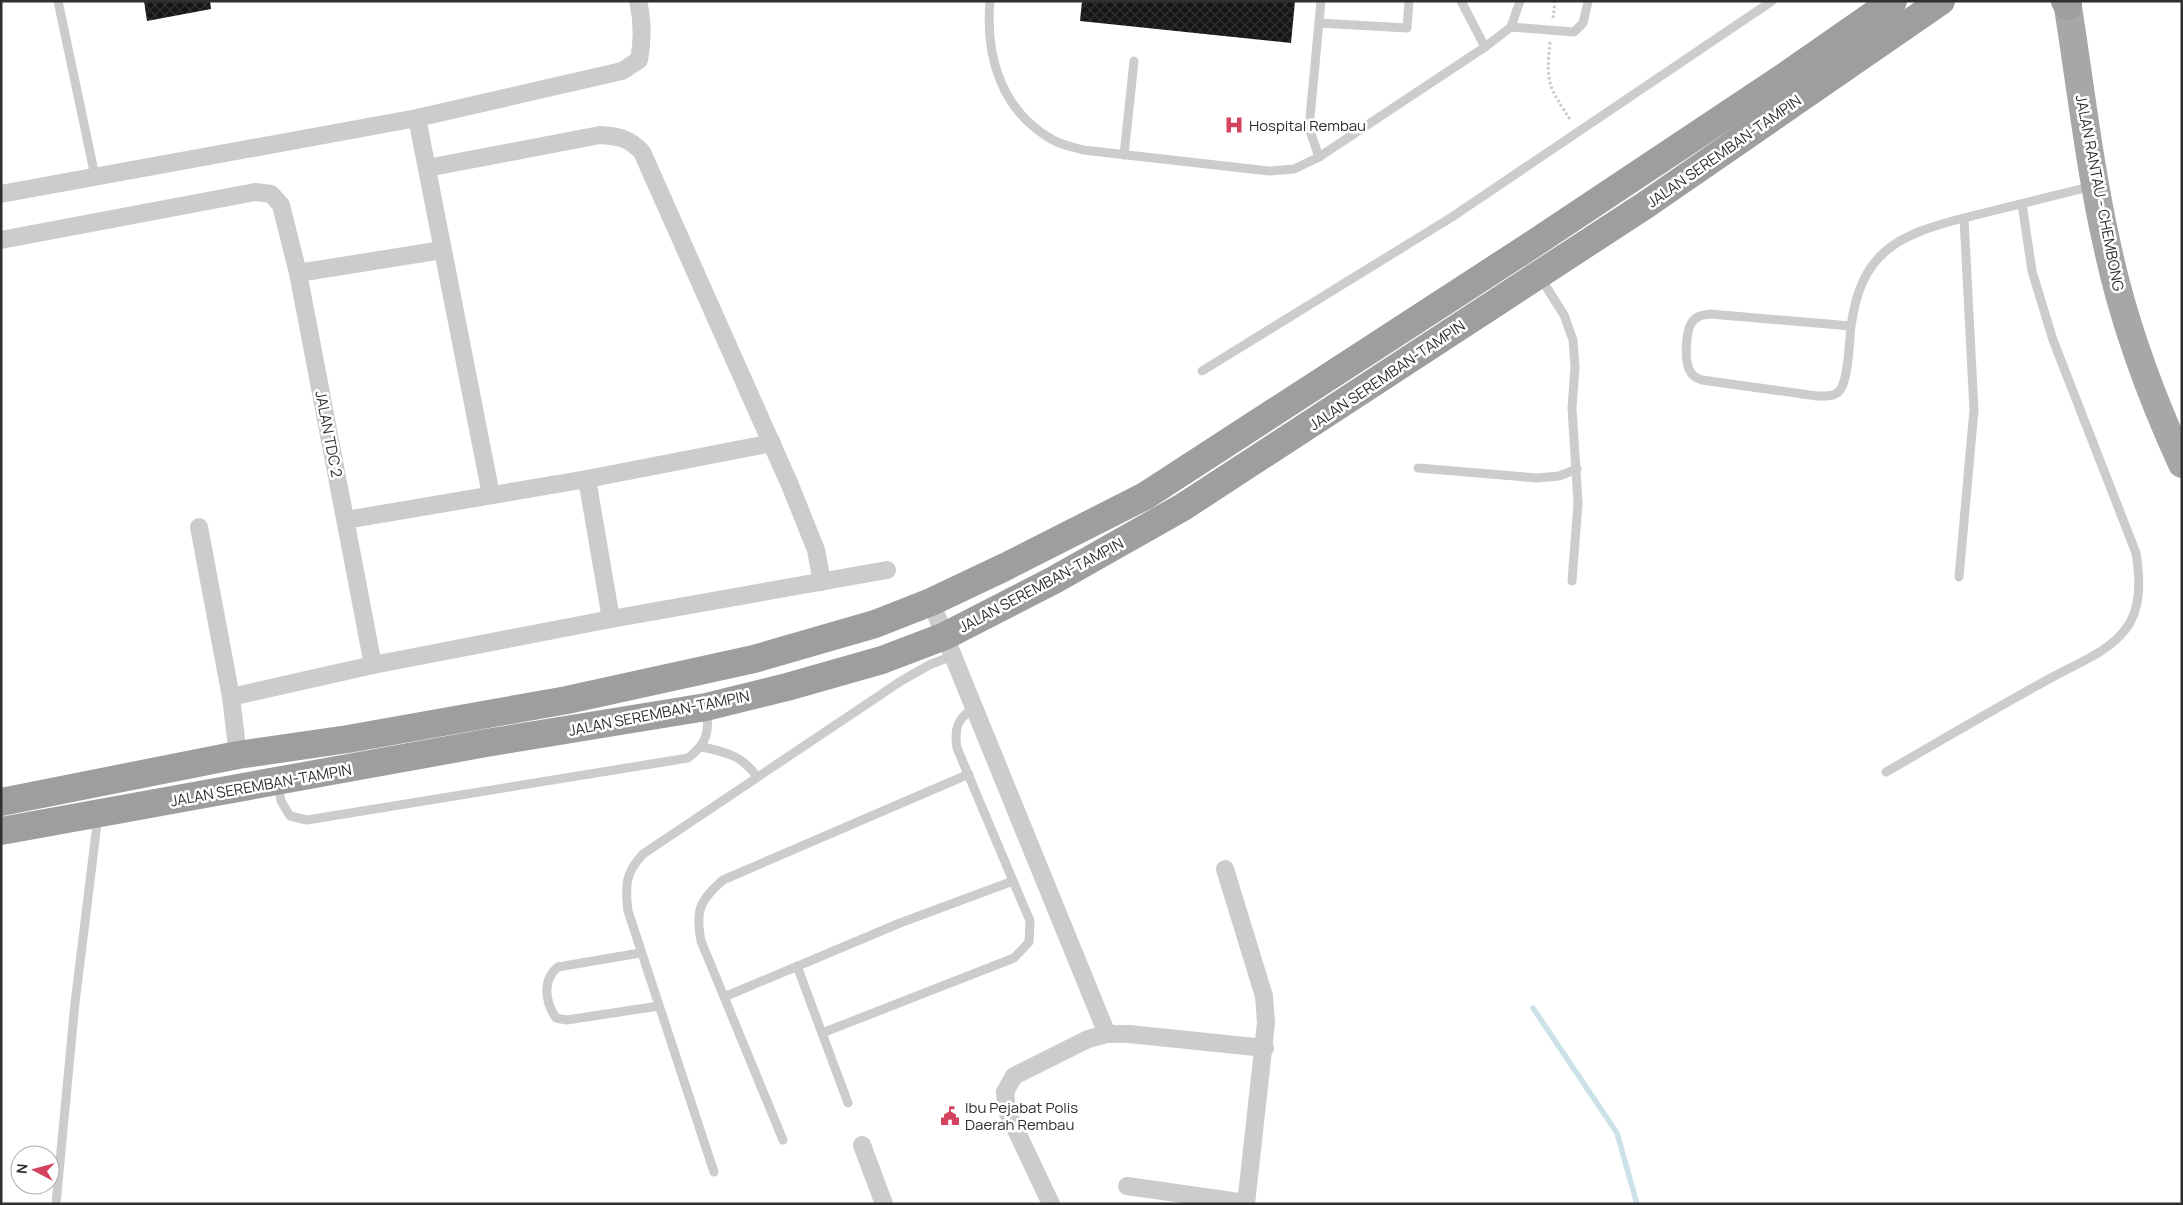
<svg xmlns="http://www.w3.org/2000/svg" width="2183" height="1205" font-family="Manrope,sans-serif">
<style>
.lines{fill:none;stroke-linecap:round;stroke-linejoin:round}
.stream{stroke:#cde1e9;stroke-width:5.5}
.building{fill:url(#building-cross-hatch)}
.path{stroke:#c9c9c9;stroke-width:3;stroke-dasharray:2.5 2.5;stroke-linecap:butt}
.service{stroke:#ccc;stroke-width:9}
.minor{stroke:#ccc;stroke-width:18}
.primary{stroke:#a7a7a7;stroke-width:28}
.trunk{stroke:#9e9e9e;stroke-width:28}
.labels{text-anchor:middle;dominant-baseline:central;stroke-width:5;stroke-linejoin:round;paint-order:stroke}
.poi-label{font-size:15px;fill:#2f2f2f;stroke:#fff;text-anchor:start}
.street-label{font-size:15px;fill:#2f2f2f;stroke:#fff}
</style>
<defs>
<pattern id="building-cross-hatch" width="8" height="8" patternUnits="userSpaceOnUse" patternTransform="scale(1.25)"><rect width="8" height="8" fill="#161616"/><path d="M0 0l8 8M0 8l8-8" fill="none" stroke="#303030"/></pattern>
</defs>
<rect width="100%" height="100%" fill="#fff"/>
<g class="lines">
<!-- stream -->
<polyline class="stream" points="1533,1008 1617,1133 1637,1204"/>
</g>
<!-- building -->
<g class="building">
<polygon points="144,1 210,1 211,9 147,21"/>
<polygon points="1082,1 1295,1 1291,43 1080,21"/>
</g>
<g class="lines">
<!-- path -->
<g class="path">
<polyline points="1553,18 1555,1"/>
<path d="M1550 42C1546 85 1548 85 1571 121"/>
</g>
<!-- service -->
<g class="service">
<polyline points="58,1 95,176"/>
<path d="M990 1C985 57 1002 112 1053 140 1062 145 1073 147 1083 150L1269 171 1294 169 1319 157 1485 47 1511 27 1520 1"/>
<polyline points="1461,1 1485,47"/>
<polyline points="1319,23 1407,28 1409,1"/>
<polyline points="1511,27 1574,32 1583,23 1588,2"/>
<polyline points="1124,155 1134,61"/>
<polyline points="1319,157 1309,128 1321,1"/>
<polyline points="1540,277 1564,315 1573,340 1575,367 1572,408 1578,503 1572,581"/>
<path d="M1851 326C1849 341 1849 386 1837 393 1832 397 1824 396 1817 396L1702 380C1697 378 1693 377 1690 371 1684 361 1685 326 1695 319 1699 315 1705 315 1710 314L1851 326C1861 253 1896 235 1964 218"/>
<polyline points="1202,371 1452,217 1772,1"/>
<polyline points="1418,468 1537,478 1559,476 1577,469"/>
<polyline points="1959,577 1974,410 1964,218 2093,186"/>
<path d="M702 747C726 752 743 756 757 777"/>
<path d="M1886 772C1940 741 1994 709 2049 679 2075 664 2106 654 2125 630 2142 609 2140 578 2136 553L2053 340 2032 271 2022 204"/>
<path d="M278 785 281 801 290 816 307 820 688 758C707 743 709 734 707 709"/>
<path d="M640 953 558 967C542 980 545 1002 556 1018L567 1020 659 1006"/>
<polyline points="797,966 848,1103"/>
<polyline points="724,997 900,923 1013,881"/>
<path d="M822 1033 1014 958 1029 942 1030 921 957 748C954 730 957 717 975 708"/>
<path d="M783 1140 701 941C695 910 700 900 723 880L969 774"/>
<path d="M714 1172 628 911C625 886 625 873 643 854L901 681 929 665 952 656"/>
<polyline points="56,1204 75,1003 98,816"/>
</g>
<!-- minor -->
<g class="minor">
<polyline points="417,118 491,495"/>
<path d="M427 168 600 135C618 136 629 138 642 152L790 485 816 550 822 582"/>
<path d="M1 194 417 118 622 71 639 60C643 39 643 22 638 1"/>
<polyline points="1,240 255,192 271,194 281,205 298,273 373,665"/>
<polyline points="298,273 442,250"/>
<polyline points="587,479 611,619"/>
<polyline points="346,520 587,479 772,443"/>
<polyline points="199,527 231,697 238,755"/>
<polyline points="931,602 1107,1034"/>
<polyline points="231,697 373,665 611,619 887,570"/>
<polyline points="1225,869 1264,996 1266,1023 1246,1204"/>
<polyline points="862,1145 884,1204"/>
<polyline points="1127,1186 1246,1203"/>
<polyline points="1051,1204 1007,1111 1005,1092 1014,1076 1088,1039 1107,1034 1129,1034 1265,1048"/>
</g>
<!-- primary -->
<path class="primary" d="M2067 1C2080 82 2089 165 2107 245 2123 321 2150 394 2182 464"/>
<!-- trunk -->
<g class="trunk">
<polyline points="2065,1 2068,6"/>
<polyline points="1,802 238,755 348,739 567,700 754,659 875,624 931,602 1005,567 1145,496 1527,248 1784,77 1893,1"/>
<polyline points="1,831 486,743 706,707 787,687 882,660 945,636 1054,580 1183,507 1647,204 1941,1"/>
</g>
</g>
<!-- icons -->
<defs>
<g id="hospital-bare" transform="scale(1.5)"><path d="M-5-5h3v3.5h4V-5h3V5h-3V1.5h-4V5h-3Z" fill="#d4435f" stroke="#fff" stroke-width="2.5" paint-order="stroke"/></g>
<g id="civic-bare" transform="scale(1.5)"><path d="M-.6-6.5H3V-4.5H.6V-3L4-1V1h2V6H-6V1h2V-1L-.6-3ZM-1.2 2.5V6h2.4V2.5Z" fill="#d4435f" stroke="#fff" stroke-width="2.5" paint-order="stroke"/></g>
</defs>
<g fill-rule="evenodd">
<use href="#hospital-bare" x="1234" y="125"/>
<use href="#civic-bare" x="950" y="1116"/>
</g>
<g class="labels">
<!-- poi labels -->
<g class="poi-label">
<text x="1249" y="125">Hospital Rembau</text>
<text x="965" y="1107">Ibu Pejabat Polis<tspan x="965" dy="17">Daerah Rembau</tspan></text>
</g>
<!-- street labels -->
<g class="street-label">
<text transform="translate(1724 151) rotate(-35)">JALAN SEREMBAN-TAMPIN</text>
<text transform="translate(2100 193) rotate(79)">JALAN RANTAU - CHEMBONG</text>
<text transform="translate(1387 375) rotate(-34)">JALAN SEREMBAN-TAMPIN</text>
<text transform="translate(329 434) rotate(79)">JALAN TDC 2</text>
<text transform="translate(1041 585) rotate(-28)">JALAN SEREMBAN-TAMPIN</text>
<text transform="translate(659 713) rotate(-11)">JALAN SEREMBAN-TAMPIN</text>
<text transform="translate(261 785) rotate(-10)">JALAN SEREMBAN-TAMPIN</text>
</g>
</g>
<!-- border -->
<rect width="2183" height="1205" fill="none" stroke="#2f2f2f" stroke-width="5"/>
<!-- north arrow -->
<g transform="translate(35 1170) rotate(276)"><circle r="24" fill="#ffffff" stroke="#acacac"/>
<path d="M0-4L9 19L0 12L-9 19Z" fill="#d4435f"/>
<text y="-8" font-size="14" font-weight="bold" text-anchor="middle" fill="#2f2f2f">N</text>
</g>
</svg>
